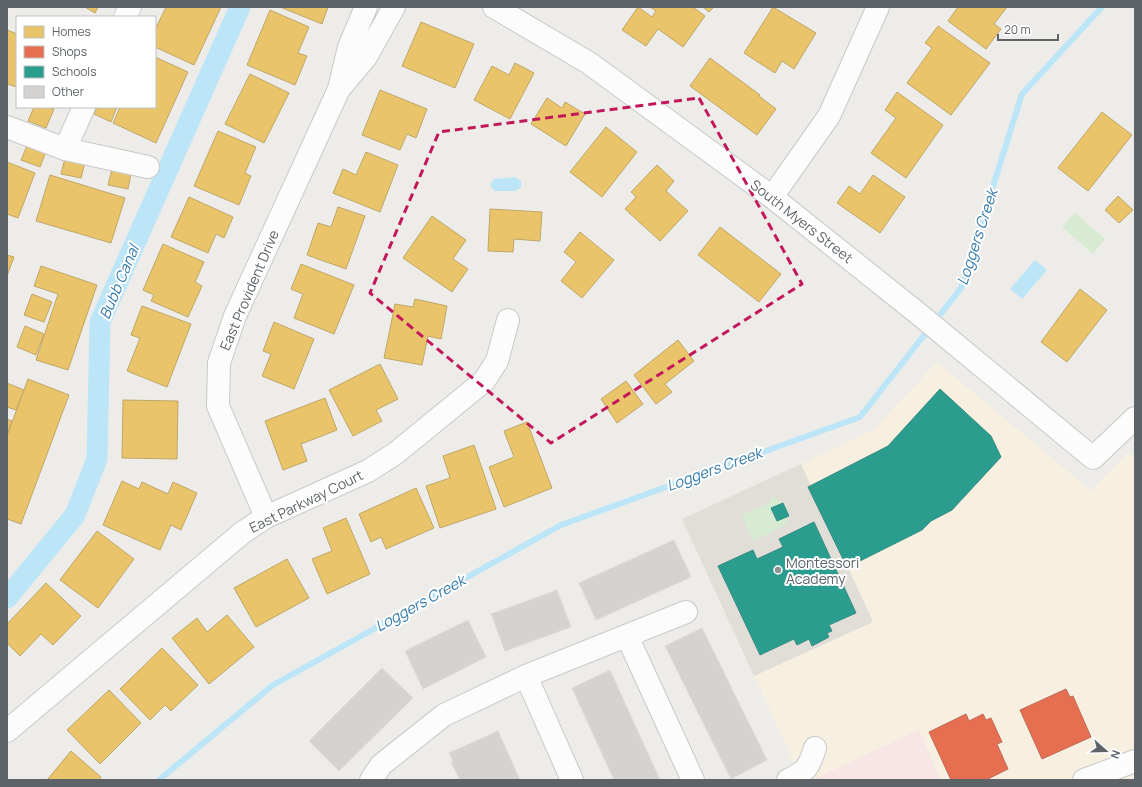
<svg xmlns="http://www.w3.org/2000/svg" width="1142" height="787" font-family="Manrope,sans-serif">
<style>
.commercial{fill:#f7f0e1}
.education{fill:#e1ded8}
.medical{fill:#f7e6e5}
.green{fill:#d7ebd2}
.water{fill:#bce6f8}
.homes{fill:#e9c46a;stroke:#bfa769}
.shops{fill:#e76f51;stroke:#be6b58}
.schools{fill:#2a9d8f;stroke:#398c83}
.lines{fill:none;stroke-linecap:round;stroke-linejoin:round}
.stream{stroke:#bce6f8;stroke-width:6}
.canal{stroke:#bce6f8;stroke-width:21}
.building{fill:#d5d3d1;stroke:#dedbd7}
.minor-casing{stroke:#c9c9c9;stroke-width:24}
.minor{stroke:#fcfcfc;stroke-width:22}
.marked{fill:none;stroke:#c2185b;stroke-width:3;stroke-dasharray:8 5;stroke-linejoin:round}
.poi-dot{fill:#909394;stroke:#fff;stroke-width:1.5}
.labels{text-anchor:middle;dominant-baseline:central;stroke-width:4;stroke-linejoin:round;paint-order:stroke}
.street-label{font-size:14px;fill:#5d6367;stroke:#fff}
.poi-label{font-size:14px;fill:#5d6367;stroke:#fff;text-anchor:start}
.water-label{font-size:15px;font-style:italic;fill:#347baa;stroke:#fff}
</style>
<rect width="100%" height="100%" fill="#eeece8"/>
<!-- commercial -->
<polygon class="commercial" points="937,362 1091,491 1127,454 1135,455 1135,780 941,780 919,730 812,780 802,780 754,676 873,622 801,464 874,429"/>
<!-- education -->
<polygon class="education" points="801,464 873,622 754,676 682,519"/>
<!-- medical -->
<polygon class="medical" points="919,730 941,780 812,780"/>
<!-- green -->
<g class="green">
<polygon points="1075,213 1105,239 1093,254 1062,227"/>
<path d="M771 497C787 500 791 511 786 525L753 541 742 515 769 503Z"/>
</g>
<!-- water -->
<g class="water">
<polygon points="515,177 521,181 521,187 516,191 494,191 490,185 494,179"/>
<polygon points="1035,260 1047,270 1022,299 1010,289"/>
</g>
<!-- homes -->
<g class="homes">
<polygon points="85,7 98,7 95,13"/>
<polygon points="166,7 221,7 194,65 155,47 155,30"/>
<polygon points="280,7 328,7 322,24"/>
<polygon points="638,7 652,17 656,11 650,7 693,7 705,16 683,47 658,29 646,46 622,30"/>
<polygon points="703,7 714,7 709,12"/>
<polygon points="773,7 816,33 794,69 782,61 775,73 744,53"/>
<polygon points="958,7 1007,7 994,24 1001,29 986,49 948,21"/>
<polygon points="270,10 309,27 298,53 307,56 295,85 247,65"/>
<polygon points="421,22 474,44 455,88 402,66"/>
<polygon points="938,26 990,63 951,115 907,83 932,48 925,43"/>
<polygon points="7,30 17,34 17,87 7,84"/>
<polygon points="155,57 188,72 156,143 113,123 120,107 155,107"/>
<polygon points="710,58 760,95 759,96 776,109 757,135 690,86"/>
<polygon points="515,63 534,73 510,119 474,100 492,66 509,75"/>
<polygon points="250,74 289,93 264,143 225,124"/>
<polygon points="380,90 427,109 416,138 407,134 400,150 362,135"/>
<polygon points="897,92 943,125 906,178 871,153 896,118 885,110"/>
<polygon points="547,98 562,108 565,102 585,114 566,146 531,124"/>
<polygon points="34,107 48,107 54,109 46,128 28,121"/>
<polygon points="97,107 117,107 111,122 94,114"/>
<polygon points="1102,112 1132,135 1088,191 1058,168"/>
<polygon points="606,127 637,152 602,197 570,172"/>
<polygon points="218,131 256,147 245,173 251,176 239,205 194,186"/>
<polygon points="29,141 47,149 40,167 21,160"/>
<polygon points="366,152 398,165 380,212 333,193 343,169 356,175"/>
<polygon points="66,154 86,158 81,178 61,174"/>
<polygon points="7,162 35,173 18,218 7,214"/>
<polygon points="113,165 132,169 128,189 108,185"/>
<polygon points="657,165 674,181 666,191 688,211 660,241 625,209 636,197 631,192"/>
<polygon points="50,175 125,198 111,243 36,221"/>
<polygon points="873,175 905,197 880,233 837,203 849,186 860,194"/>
<polygon points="1118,196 1133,210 1119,223 1105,210"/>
<polygon points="189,197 233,217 224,238 216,234 208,253 171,237"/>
<polygon points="338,207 365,216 346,269 307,255 318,223 331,227"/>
<polygon points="490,209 542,212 540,241 514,239 513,252 488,251"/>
<polygon points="432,216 466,240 453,259 468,269 452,292 403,258"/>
<polygon points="720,227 781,274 759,302 698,255"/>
<polygon points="580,232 614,260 582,298 561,281 576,262 564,252"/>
<polygon points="163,244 204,262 195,282 202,286 188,317 151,301 154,295 143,290"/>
<polygon points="7,255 14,257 7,276"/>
<polygon points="301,264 354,285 334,334 294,318 303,294 291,289"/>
<polygon points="41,266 97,285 68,370 36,360 58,294 34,286"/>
<polygon points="1080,289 1107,310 1067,362 1041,342"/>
<polygon points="32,294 52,302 44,322 24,315"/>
<polygon points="415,299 447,306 441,339 428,336 422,365 384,358 395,304 413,307"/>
<polygon points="142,306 191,324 167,387 127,371 140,338 131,335"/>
<polygon points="274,322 314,339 294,389 262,376 271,354 263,351"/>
<polygon points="25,326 44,334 36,355 17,347"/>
<polygon points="678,340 694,361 665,384 672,392 656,404 634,375"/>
<polygon points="380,364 398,399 376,410 382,421 353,436 329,390"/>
<polygon points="28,379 69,395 21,524 7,519 7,436"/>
<polygon points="626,381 643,404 617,423 601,399"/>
<polygon points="7,383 24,390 16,410 7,407"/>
<polygon points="325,398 337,430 301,444 307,461 283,470 265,421"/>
<polygon points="123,400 178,401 177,459 122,458"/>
<polygon points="7,419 12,421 7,435"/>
<polygon points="527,422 552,488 504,507 489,467 514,457 504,431"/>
<polygon points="474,445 496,509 440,528 426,486 450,478 443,456"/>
<polygon points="122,481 139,489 142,482 168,494 173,482 197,493 181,530 171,525 160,550 103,525"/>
<polygon points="416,488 434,528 386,549 381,537 371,542 359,514"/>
<polygon points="346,518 370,574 327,594 312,559 332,551 323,528"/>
<polygon points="97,531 134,559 98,608 60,580"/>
<polygon points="287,559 309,598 256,627 234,588"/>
<polygon points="46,583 81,616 53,645 41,634 20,656 7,643 7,624"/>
<polygon points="227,615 254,647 209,684 172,638 197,618 207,632"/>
<polygon points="162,648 198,685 171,711 165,705 150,720 120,689"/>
<polygon points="109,690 141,723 100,764 67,730"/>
<polygon points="71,751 101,777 99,780 47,780"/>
</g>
<!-- shops -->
<g class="shops">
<polygon points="1066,689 1070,697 1073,696 1091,737 1042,759 1020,710"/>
<polygon points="966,714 969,721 983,714 986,720 991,718 1002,742 997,744 1008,769 986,780 951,780 929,732"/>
</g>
<!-- schools -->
<g class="schools">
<polygon points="940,389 991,436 1001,457 952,510 931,521 922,530 850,566 843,559 808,487 888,446"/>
<polygon points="783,503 789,516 777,521 771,508"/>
<polygon points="814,522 856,613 829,625 832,631 827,633 829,637 812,646 809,639 797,645 794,639 760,655 718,566 753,550 757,559 783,547 779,539"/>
</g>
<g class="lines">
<!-- stream -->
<polyline class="stream" points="159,780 273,685 561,525 860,417 961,288 1022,94 1102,7"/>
<!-- canal -->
<polyline class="canal" points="7,598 75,515 97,459 100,322 240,7"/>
</g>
<!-- building -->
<g class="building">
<polygon points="674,540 691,577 596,620 579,583"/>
<polygon points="557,590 571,627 505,651 491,614"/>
<polygon points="468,620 486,657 423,689 405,651"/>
<polygon points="702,628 767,760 731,779 665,646"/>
<polygon points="382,668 413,698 339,771 309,741"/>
<polygon points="610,670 660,780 614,780 572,688"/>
<polygon points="498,731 520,780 460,780 451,762 453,761 449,753"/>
</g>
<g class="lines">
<!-- minor casing -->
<g class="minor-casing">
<g id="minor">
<polyline points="366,7 349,47 339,89 366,57 394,7"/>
<polyline points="494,7 589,63 772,197 915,311 1093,458 1135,418"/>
<polyline points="125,17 130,7"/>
<polyline points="7,127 65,149 148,167"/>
<polyline points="65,149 84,107"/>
<polyline points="772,197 829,116 878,7"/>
<polyline points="266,517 218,406 219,363 235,316 339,89"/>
<polyline points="627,636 693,780"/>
<polyline points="526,676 572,780"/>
<polyline points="7,731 242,533 266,517 368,471 396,453 484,381 497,361 508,320"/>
<polyline points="371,780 381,765 444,715 526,676 686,612"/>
<path d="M788 780C806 772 809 767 815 748"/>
<polyline points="1084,780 1135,761"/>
</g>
</g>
<!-- minor -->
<use href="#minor" class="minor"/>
</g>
<!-- marked area -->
<path class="marked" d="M699 98 802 284 551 443 370 293 439 132Z"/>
<!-- markers -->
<circle class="poi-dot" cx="778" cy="570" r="4"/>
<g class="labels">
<!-- street labels -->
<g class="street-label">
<text transform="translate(802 221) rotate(38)">South Myers Street</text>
<text transform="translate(249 290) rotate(-67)">East Provident Drive</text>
<text transform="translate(306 501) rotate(-26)">East Parkway Court</text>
</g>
<!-- poi labels -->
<g class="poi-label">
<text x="786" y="562">Montessori<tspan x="786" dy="16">Academy</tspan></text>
</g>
<!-- water labels -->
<g class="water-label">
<text transform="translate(977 237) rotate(-72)">Loggers Creek</text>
<text transform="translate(119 282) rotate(-67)">Bubb Canal</text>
<text transform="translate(714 469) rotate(-20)">Loggers Creek</text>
<text transform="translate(420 603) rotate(-29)">Loggers Creek</text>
</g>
</g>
<!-- border -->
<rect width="1142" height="787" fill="none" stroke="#5d6367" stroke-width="16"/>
<!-- legend -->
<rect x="16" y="16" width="140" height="92" fill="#ffffff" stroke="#bec1c2"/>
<rect x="24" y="26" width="20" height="12" fill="#e9c46a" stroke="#bec1c2"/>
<text x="52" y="36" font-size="12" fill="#5d6367">Homes</text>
<rect x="24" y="46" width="20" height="12" fill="#e76f51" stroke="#bec1c2"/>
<text x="52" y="56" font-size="12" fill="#5d6367">Shops</text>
<rect x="24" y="66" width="20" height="12" fill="#2a9d8f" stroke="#bec1c2"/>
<text x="52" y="76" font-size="12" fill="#5d6367">Schools</text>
<rect x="24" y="86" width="20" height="12" fill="#d5d3d1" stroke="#bec1c2"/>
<text x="52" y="96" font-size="12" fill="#5d6367">Other</text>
<!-- north arrow -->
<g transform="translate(1106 751) rotate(110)" stroke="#ffffff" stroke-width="3" paint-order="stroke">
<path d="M0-3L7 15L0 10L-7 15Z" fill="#5d6367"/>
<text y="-6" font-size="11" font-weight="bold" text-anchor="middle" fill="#5d6367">N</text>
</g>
<!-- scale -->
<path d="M998 34v6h60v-6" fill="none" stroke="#5d6367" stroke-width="2"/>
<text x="1004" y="34" font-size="12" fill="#5d6367" stroke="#ffffff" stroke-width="3" paint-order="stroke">20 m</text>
</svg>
